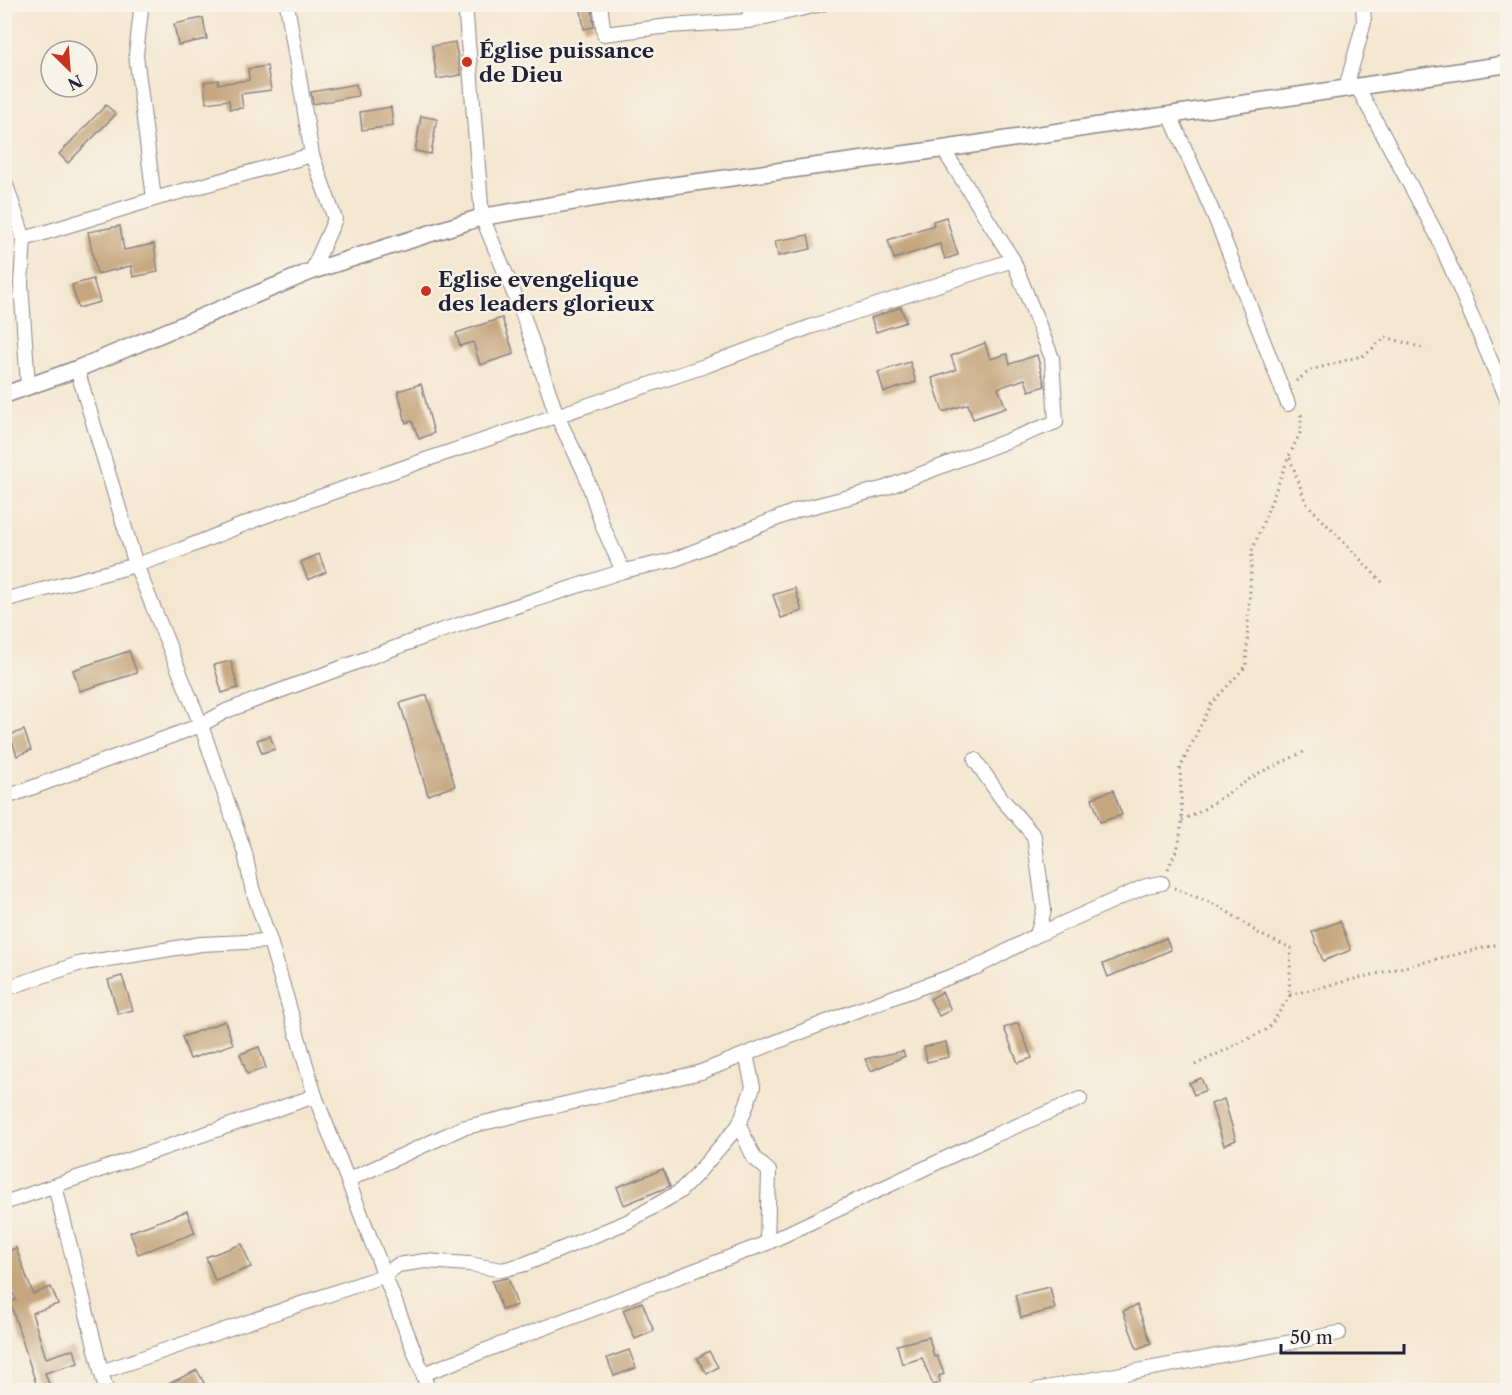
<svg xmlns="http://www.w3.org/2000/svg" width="1512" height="1395" font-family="'Libre Caslon Text',serif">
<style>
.building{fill:#c5a67e}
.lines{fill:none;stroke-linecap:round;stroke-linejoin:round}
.minor-casing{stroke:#8b8486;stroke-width:16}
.tertiary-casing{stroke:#8b8486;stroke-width:19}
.path{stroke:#8b8486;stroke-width:3;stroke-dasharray:1.5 4.5;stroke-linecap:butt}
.minor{stroke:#fff;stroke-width:14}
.tertiary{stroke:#fff;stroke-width:16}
.poi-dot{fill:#c8321e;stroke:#f7f3e8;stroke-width:2}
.labels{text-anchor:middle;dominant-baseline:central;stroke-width:4.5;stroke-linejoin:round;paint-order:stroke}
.poi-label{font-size:21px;font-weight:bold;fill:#22223b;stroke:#f7f3e8;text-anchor:start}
</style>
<rect width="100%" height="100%" fill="#f7f3e8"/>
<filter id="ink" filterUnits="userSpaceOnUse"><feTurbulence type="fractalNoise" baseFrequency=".0167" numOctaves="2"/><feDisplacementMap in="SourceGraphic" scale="12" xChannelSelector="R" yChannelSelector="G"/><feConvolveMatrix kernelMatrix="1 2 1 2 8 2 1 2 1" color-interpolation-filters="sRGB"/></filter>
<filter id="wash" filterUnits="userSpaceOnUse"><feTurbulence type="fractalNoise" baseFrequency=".008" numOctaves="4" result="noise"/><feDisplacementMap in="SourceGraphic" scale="24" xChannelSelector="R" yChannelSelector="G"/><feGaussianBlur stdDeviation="1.35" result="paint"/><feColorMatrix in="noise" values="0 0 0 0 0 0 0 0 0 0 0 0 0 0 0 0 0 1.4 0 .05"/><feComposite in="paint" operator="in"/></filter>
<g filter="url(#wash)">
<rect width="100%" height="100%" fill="#f4e7d0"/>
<g id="blocks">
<!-- building -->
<g class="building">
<polygon points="580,4 591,4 594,27 584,29"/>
<polygon points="203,18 207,39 178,45 174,24"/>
<polygon points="455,42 461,75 437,79 432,46"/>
<polygon points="267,66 271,90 241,94 243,108 230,109 229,100 206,103 204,82 218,80 218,84 249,80 248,69"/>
<polygon points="356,84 358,96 313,104 311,92"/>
<polygon points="106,105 116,114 68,163 59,154"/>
<polygon points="391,107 393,126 362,130 360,112"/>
<polygon points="421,116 437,119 431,154 415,151"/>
<polygon points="946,217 958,255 945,259 940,244 894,259 888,240 934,225 933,221"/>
<polygon points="120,226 124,250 154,244 158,272 133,277 131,266 97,274 88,232"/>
<polygon points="808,235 811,249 778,256 775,241"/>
<polygon points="93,279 100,302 78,308 72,285"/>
<polygon points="901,307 906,322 876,332 871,318"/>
<polygon points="502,318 514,354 480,365 473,342 460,346 456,333"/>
<polygon points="985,343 990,359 1007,354 1010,364 1037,355 1045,386 1029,391 1025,379 998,388 1006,408 973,419 968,404 943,412 932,378 956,370 951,356"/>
<polygon points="910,362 916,382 884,392 878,372"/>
<polygon points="421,384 434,433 419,439 412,421 406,423 398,391"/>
<polygon points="319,554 326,572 308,580 301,562"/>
<polygon points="795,588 802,611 781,618 773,595"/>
<polygon points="129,651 137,673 80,691 73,670"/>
<polygon points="231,661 238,688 222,693 214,665"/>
<polygon points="427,695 455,786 428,795 400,703"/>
<polygon points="24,730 31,750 17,756 10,735"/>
<polygon points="270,736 275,749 262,753 257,740"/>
<polygon points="1113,790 1122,815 1100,822 1092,798"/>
<polygon points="1340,921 1351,950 1323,961 1312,932"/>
<polygon points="1166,938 1171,950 1108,977 1103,964"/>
<polygon points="122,976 133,1010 118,1014 108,980"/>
<polygon points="942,992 951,1010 939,1016 930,999"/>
<polygon points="225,1021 233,1044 190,1059 182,1037"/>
<polygon points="1018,1023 1032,1058 1018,1063 1004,1028"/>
<polygon points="946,1042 949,1057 927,1062 924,1047"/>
<polygon points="259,1047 266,1068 247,1074 240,1054"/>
<polygon points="903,1051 905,1056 871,1071 865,1059"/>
<polygon points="1201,1078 1206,1090 1194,1095 1189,1083"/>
<polygon points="1224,1099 1236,1140 1224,1145 1211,1104"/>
<polygon points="663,1169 670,1186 624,1205 617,1187"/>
<polygon points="187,1211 195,1233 138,1254 130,1232"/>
<polygon points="242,1244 251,1267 215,1281 206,1257"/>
<polygon points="16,1248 33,1294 51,1287 58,1304 32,1313 46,1358 74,1349 78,1363 45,1373 51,1390 38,1390 10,1302 16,1300 4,1271 4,1253"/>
<polygon points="508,1278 517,1305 502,1310 492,1281"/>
<polygon points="1050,1287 1055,1309 1021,1318 1015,1295"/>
<polygon points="642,1302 654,1331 635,1339 623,1310"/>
<polygon points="1137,1305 1151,1343 1137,1349 1123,1311"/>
<polygon points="929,1337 934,1357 937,1356 944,1374 939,1376 940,1383 933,1385 922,1358 902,1364 897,1345"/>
<polygon points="629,1350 636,1368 614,1376 607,1358"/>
<polygon points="709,1351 718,1367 707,1374 697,1358"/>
<polygon points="197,1370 204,1383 189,1390 156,1390"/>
</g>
</g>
</g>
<g filter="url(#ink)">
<use href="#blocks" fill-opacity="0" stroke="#8b8486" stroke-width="1.5"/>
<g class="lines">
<!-- minor casing -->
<g class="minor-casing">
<g id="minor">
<polyline points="140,4 141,10 136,55 154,199"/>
<polyline points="287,4 312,155 335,219 312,271"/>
<polyline points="465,4 482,217 523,315 557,416 585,473 603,527 623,571"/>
<polyline points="600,4 604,34 669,26 748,21 822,4"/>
<polyline points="748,21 752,4"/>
<polyline points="1357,86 1437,235 1508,401"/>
<polyline points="1346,88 1364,22 1363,4"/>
<polyline points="1170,115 1217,222 1288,404"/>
<polyline points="4,179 24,239 21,283 28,386"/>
<polyline points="24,239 154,199 312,155"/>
<polyline points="77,369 136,565 201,725 245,853 252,888 270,941 315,1096 423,1374 428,1390"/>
<polyline points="4,600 136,565 180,550 262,517 428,459 705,366 810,327 1013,260"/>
<polyline points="975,760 1002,799 1034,836 1044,910 1037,935"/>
<polyline points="4,798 201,725 226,711 440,631 623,571 673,560 798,510 885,488 1056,422 1052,358 1013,260 943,149"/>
<polyline points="4,989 78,964 201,944 270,941"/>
<polyline points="746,1054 753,1087 739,1125 754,1158 769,1171 767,1243"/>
<polyline points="348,1180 462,1128 701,1072 844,1015 977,967 1037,935 1146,886 1162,883"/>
<polyline points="55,1186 106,1390"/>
<polyline points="4,1203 315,1096"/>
<polyline points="101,1372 383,1276 398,1265 425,1261 469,1264 502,1270 525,1264 627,1222 679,1192 696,1175 739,1125"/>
<polyline points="423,1374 767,1243 995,1135 1080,1099"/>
<polyline points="1036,1390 1339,1333"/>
</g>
</g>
<!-- tertiary casing -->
<g class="tertiary-casing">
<polyline id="tertiary" points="4,395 77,369 312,271 482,217 647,189 943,149 1508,64"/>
</g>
<!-- path -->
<g class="path">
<polyline points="1296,381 1311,370 1365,355 1386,337 1426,349"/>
<polyline points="1290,458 1306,503 1383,583"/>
<polyline points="1182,820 1199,812 1259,773 1306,751"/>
<polyline points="1168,869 1179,844 1182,820 1180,768 1211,704 1246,666 1252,551 1289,456 1301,431 1301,415 1298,413"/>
<polyline points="1174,888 1221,907 1261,935 1291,948 1289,995 1499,944 1508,944"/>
<polyline points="1195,1065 1268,1029 1291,994"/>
</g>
<!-- minor -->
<use href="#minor" class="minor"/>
<!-- tertiary -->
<use href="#tertiary" class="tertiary"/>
</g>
</g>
<!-- markers -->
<g class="poi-dot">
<circle cx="467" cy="62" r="6"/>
<circle cx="426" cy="291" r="6"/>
</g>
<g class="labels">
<!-- poi labels -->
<g class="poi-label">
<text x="479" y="50">Église puissance<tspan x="479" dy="24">de Dieu</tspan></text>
<text x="438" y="279">Eglise evengelique<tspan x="438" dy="24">des leaders glorieux</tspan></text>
</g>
</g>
<!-- margin -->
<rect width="1512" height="1395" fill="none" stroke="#f7f3e8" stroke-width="24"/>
<!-- north arrow -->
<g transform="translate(69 69) rotate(155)"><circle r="28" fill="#f7f3e8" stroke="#a29fa3" stroke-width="1.5"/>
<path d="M0-4.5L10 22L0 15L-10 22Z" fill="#c8321e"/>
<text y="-9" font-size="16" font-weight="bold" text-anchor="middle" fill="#22223b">N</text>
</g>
<!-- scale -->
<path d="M1281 1344v9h123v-9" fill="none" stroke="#22223b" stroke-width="3"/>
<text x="1290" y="1344" font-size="18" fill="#22223b" stroke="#f7f3e8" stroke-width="4.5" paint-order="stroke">50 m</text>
</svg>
